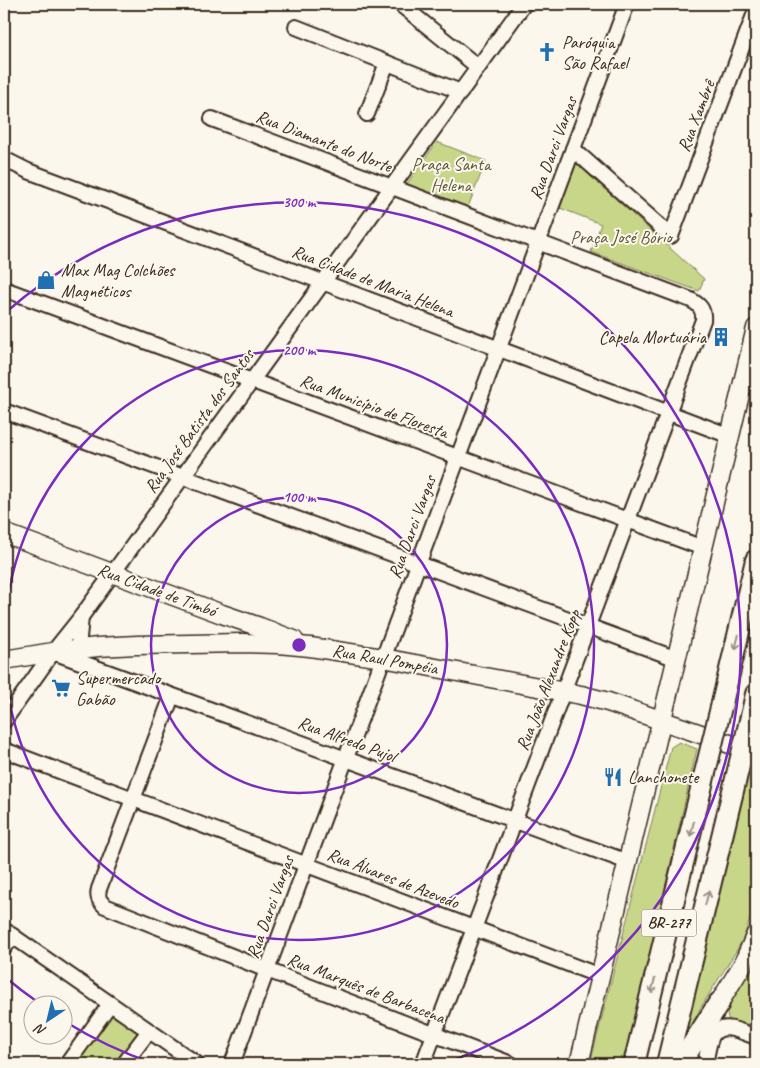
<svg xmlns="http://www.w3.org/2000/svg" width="760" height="1068" font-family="Caveat,sans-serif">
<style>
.green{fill:#c8d689;stroke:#828054}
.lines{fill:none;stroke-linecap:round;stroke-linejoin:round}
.minor-casing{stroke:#3b2a1e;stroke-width:18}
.major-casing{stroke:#3b2a1e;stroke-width:21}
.highway-casing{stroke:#3b2a1e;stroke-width:24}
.minor{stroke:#fbf7ec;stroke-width:14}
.major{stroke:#fbf7ec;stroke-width:18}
.highway{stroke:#fbf7ec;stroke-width:20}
.highway-bridge-casing{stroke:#3b2a1e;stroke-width:24;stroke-linecap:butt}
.highway-bridge{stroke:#fbf7ec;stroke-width:20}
.oneway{stroke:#9b9085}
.ring{fill:none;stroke:#7b2cbf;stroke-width:2.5}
.labels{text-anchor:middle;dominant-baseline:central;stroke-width:4;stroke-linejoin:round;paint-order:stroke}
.shield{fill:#fbf7ec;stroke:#75685c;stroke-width:1}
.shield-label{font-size:16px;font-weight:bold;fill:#3b2a1e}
.poi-label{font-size:18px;fill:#3b2a1e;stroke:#fbf7ec;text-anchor:start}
.street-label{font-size:18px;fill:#3b2a1e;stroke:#fbf7ec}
.park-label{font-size:18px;fill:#5e5539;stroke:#fbf7ec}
.centre{fill:#7b2cbf;stroke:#fbf7ec;stroke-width:2.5}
.ring-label{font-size:15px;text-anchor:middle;font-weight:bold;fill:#7b2cbf;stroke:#fbf7ec;stroke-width:4;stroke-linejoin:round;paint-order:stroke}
</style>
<rect width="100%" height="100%" fill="#fbf7ec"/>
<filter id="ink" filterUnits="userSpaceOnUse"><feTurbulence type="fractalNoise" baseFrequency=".02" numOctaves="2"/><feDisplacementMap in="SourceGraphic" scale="10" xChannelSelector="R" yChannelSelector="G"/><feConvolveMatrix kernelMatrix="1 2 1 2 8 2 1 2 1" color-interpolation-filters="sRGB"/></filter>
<g filter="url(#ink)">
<!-- green -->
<g class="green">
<polygon points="437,142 486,161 468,207 407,184"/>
<polygon points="576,163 704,279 699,291 591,252 601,224 560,208"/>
<polygon points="679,742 697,749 645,975 623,1064 590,1064 671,747"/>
<polygon points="749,772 756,775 756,896 751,916 743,939 738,948 701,1007 683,1043"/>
<polygon points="756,951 756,1032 733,1023 728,1018 726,1010 728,999"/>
<polygon points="109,1011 140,1032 117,1064 71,1064"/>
</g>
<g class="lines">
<!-- minor casing -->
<g class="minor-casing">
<g id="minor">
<polyline points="400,4 478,67"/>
<polyline points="296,27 461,92"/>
<polyline points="367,114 387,63"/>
<path d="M212 119 691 300C700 305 704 310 703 320L423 1064"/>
<polyline points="573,149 671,236 756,10"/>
<polyline points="4,159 28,171 55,181 730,436"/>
<polyline points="4,289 703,548"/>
<polyline points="4,411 677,659"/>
<polyline points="78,648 81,617"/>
<polyline points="53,652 628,862"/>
<path d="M172 696 99 889C97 897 99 901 105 906L267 970 511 1064"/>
<polyline points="4,721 53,652 81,617 113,573 524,4"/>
<polyline points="4,750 600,976"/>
<polyline points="4,930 197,1064"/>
<polyline points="4,948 13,936"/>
<polyline points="67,1064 110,1004"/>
<polyline points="124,1064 149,1031"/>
<polyline points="232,1064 627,4"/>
<path d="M705 1064C707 1056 708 1044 712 1036 721 1020 743 1033 756 1037"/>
</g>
</g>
<!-- major casing -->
<g class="major-casing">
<g id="major">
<polyline points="4,533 222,614 260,627 294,640"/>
<polyline points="4,660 53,652 98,647 137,645 242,643 278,644 310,647 383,658 581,695 608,702 756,753"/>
<polyline points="719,1003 743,964 756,934"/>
<polyline points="579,1064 756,328"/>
</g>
</g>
<!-- highway casing -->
<g class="highway-casing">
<g id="highway">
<polyline points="723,699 756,560"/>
<polyline points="753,708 756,694"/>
<polyline points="634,1064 703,781"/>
<polyline points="667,1064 732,795"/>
<polyline points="680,1064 719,1003"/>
</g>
</g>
<!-- minor -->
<use href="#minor" class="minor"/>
<!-- major -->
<use href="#major" class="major"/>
<!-- highway -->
<use href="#highway" class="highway"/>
<!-- highway-bridge casing -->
<g class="highway-bridge-casing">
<g id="highway-bridge">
<polyline points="703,781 723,699"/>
<polyline points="732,795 753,708"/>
</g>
</g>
<!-- highway-bridge -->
<use href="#highway-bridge" class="highway-bridge"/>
</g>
<!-- one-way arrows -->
<defs><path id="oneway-shaft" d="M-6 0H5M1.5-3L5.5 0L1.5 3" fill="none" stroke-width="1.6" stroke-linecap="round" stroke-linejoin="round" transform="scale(1.25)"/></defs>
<g class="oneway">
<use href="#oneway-shaft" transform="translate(737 642) rotate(104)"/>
<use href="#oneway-shaft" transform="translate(692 829) rotate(104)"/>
<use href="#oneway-shaft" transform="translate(707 898) rotate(-76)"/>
<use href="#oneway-shaft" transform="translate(653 986) rotate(104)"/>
</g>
</g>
<!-- distance rings -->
<g class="ring">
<circle cx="299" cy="645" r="148"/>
<circle cx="299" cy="645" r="295"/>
<path d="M155 1064A443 443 0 0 1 64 1021M39 1003A443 443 0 0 1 5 977M5 313A443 443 0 1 1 443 1064"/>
</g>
<!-- icons -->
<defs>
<g id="church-bare" transform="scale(1.5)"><path d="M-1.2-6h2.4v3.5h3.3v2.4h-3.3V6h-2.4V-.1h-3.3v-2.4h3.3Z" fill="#1f6fb2" stroke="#fbf7ec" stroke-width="2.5" paint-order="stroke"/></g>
<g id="shop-bare" transform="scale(1.5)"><path d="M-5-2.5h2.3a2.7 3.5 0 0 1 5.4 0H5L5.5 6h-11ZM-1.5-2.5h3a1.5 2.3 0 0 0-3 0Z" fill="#1f6fb2" stroke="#fbf7ec" stroke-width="2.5" paint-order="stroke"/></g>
<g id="building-bare" transform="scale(1.5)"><path d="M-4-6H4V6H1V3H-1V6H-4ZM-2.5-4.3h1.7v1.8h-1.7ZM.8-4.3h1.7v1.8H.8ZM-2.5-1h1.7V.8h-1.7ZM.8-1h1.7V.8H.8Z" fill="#1f6fb2" stroke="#fbf7ec" stroke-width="2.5" paint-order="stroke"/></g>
<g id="supermarket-bare" transform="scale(1.5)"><path d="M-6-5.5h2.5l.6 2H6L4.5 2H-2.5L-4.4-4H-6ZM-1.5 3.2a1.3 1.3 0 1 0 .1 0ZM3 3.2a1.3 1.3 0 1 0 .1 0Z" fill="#1f6fb2" stroke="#fbf7ec" stroke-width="2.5" paint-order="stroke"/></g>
<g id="restaurant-bare" transform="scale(1.5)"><path d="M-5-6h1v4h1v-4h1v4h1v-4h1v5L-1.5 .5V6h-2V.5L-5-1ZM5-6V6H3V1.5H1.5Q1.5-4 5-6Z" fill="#1f6fb2" stroke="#fbf7ec" stroke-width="2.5" paint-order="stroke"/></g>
</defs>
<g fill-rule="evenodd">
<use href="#church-bare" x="547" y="52"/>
<use href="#shop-bare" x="46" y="280"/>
<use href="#building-bare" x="721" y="337"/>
<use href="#supermarket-bare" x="61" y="688"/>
<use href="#restaurant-bare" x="613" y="777"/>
</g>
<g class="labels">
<!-- shield labels -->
<rect class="shield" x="641.5" y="909.5" width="55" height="27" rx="4"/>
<g class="shield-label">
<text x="669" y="923">BR-277</text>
</g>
<!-- poi labels -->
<g class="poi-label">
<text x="562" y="42">Paróquia<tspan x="562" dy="21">São Rafael</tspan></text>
<text x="61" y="270">Max Mag Colchões<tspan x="61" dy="21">Magnéticos</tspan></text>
<text x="706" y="337" text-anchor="end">Capela Mortuária</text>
<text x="76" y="678">Supermercado<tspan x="76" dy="21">Gabão</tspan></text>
<text x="628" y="777">Lanchonete</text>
</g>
<!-- street labels -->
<g class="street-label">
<text transform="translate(696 116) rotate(-69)">Rua Xambrê</text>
<text transform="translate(324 141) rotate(21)">Rua Diamante do Norte</text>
<text transform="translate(553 148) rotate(-70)">Rua Darci Vargas</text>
<text transform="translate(373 281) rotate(21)">Rua Cidade de Maria Helena</text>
<text transform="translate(374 406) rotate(20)">Rua Município de Floresta</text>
<text transform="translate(199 421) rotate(-54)">Rua José Batista dos Santos</text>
<text transform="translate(412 527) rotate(-70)">Rua Darci Vargas</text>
<text transform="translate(157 590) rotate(20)">Rua Cidade de Timbó</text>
<text transform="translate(385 659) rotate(10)">Rua Raul Pompéia</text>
<text transform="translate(548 680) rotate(-69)">Rua João Alexandre Kopp</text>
<text transform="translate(347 739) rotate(20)">Rua Alfredo Pujol</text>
<text transform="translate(393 878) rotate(21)">Rua Álvares de Azevedo</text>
<text transform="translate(270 907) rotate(-70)">Rua Darci Vargas</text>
<text transform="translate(366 988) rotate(21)">Rua Marquês de Barbacena</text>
</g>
<!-- park labels -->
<g class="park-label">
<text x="451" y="164">Praça Santa<tspan x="451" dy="21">Helena</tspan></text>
<text x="621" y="237">Praça José Bório</text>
</g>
</g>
<circle cx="299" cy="645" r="8" class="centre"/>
<g class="ring-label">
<text x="299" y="207">300 m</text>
<text x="299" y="355">200 m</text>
<text x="299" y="502">100 m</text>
</g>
<!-- margin -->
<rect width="760" height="1068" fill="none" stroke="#fbf7ec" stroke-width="20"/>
<rect x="10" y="10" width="740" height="1048" fill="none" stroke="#3b2a1e" stroke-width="2" filter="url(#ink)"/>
<!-- north arrow -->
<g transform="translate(48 1020) rotate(215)"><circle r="24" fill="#fbf7ec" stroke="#aea59a"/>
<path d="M0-4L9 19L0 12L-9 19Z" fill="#1f6fb2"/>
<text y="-8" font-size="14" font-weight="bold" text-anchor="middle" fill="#3b2a1e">N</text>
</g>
</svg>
